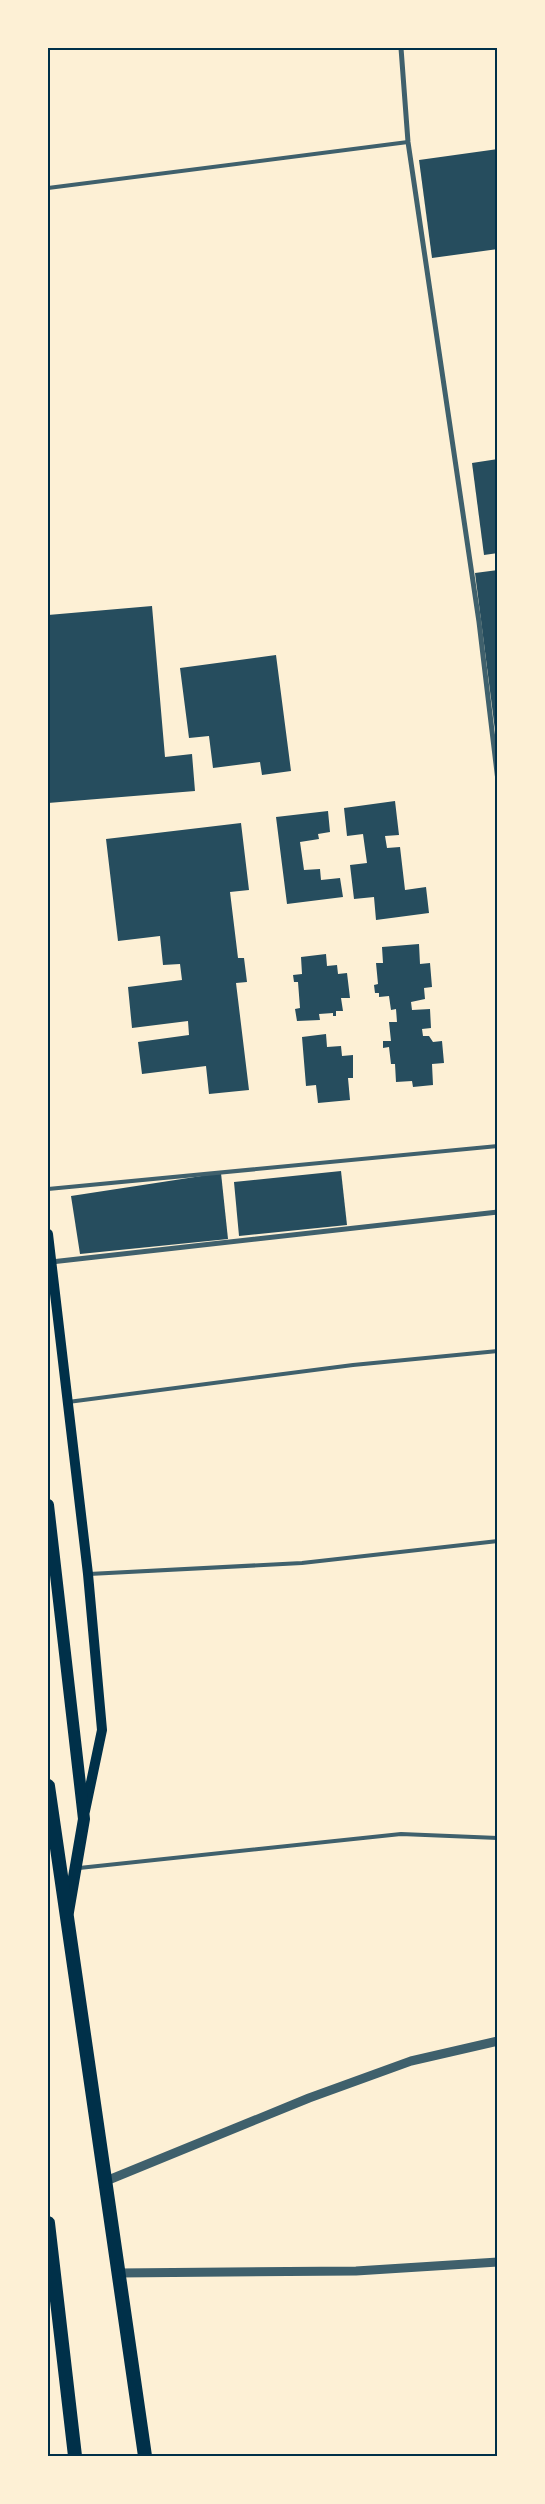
<svg xmlns="http://www.w3.org/2000/svg" width="545" height="2504" font-family="'PT Serif',serif">
<style>
.building{fill:#264d5e}
.lines{fill:none;stroke-linecap:round;stroke-linejoin:round}
.service{stroke:#3f606c;stroke-width:4}
.minor{stroke:#3f606c;stroke-width:5}
.tertiary{stroke:#3f606c;stroke-width:9}
.secondary{stroke:#003049;stroke-width:10}
.primary{stroke:#003049;stroke-width:12}
.trunk{stroke:#003049;stroke-width:14}
.neatline{fill:none;stroke:#003049;stroke-width:2}
</style>
<rect width="100%" height="100%" fill="#fdf0d5"/>
<!-- building -->
<g class="building">
<polygon points="498,149 498,249 432,258 419,160"/>
<polygon points="498,459 498,553 484,555 472,463"/>
<polygon points="498,570 498,738 496,738 475,573"/>
<polygon points="152,606 165,757 192,754 195,791 48,803 48,615"/>
<polygon points="276,655 291,771 262,775 260,762 213,768 209,736 189,738 180,668"/>
<polygon points="395,801 399,835 385,836 387,848 400,847 405,890 426,887 429,913 376,920 374,897 354,899 350,865 367,863 363,834 347,836 344,808"/>
<polygon points="328,811 330,832 318,834 319,839 300,842 304,870 320,869 321,880 340,878 343,897 287,904 276,817"/>
<polygon points="241,823 249,890 230,892 238,958 244,958 247,982 236,983 249,1090 209,1094 206,1066 142,1074 138,1042 189,1035 188,1021 132,1028 128,987 182,980 180,964 163,965 160,936 118,941 106,839"/>
<polygon points="419,944 420,964 430,963 432,987 424,988 425,999 411,1002 412,1010 430,1009 431,1028 422,1029 423,1036 429,1036 433,1042 442,1041 444,1063 432,1064 433,1085 413,1087 412,1081 396,1082 395,1064 391,1064 389,1047 383,1048 383,1041 391,1041 389,1022 397,1022 396,1009 391,1010 389,996 379,997 379,993 375,993 374,985 378,984 376,963 383,963 382,947"/>
<polygon points="326,954 327,966 337,965 338,974 347,973 350,998 341,998 343,1011 336,1011 336,1016 333,1016 333,1013 319,1014 320,1020 297,1021 295,1009 300,1008 298,982 294,982 293,975 302,974 301,957"/>
<polygon points="326,1034 327,1047 341,1046 342,1056 353,1055 353,1078 348,1078 350,1100 318,1103 316,1085 306,1086 302,1037"/>
<polygon points="341,1171 347,1225 239,1236 234,1182"/>
<polygon points="221,1173 228,1239 80,1254 71,1196"/>
</g>
<g class="lines">
<!-- service -->
<g class="service">
<polyline points="48,188 408,142"/>
<polyline points="48,1189 498,1146"/>
<polyline points="68,1402 353,1365 498,1351"/>
<polyline points="89,1574 302,1563 498,1541"/>
<polyline points="79,1868 401,1834 498,1838"/>
</g>
<!-- minor -->
<g class="minor">
<polyline points="401,48 408,142 479,622 498,781"/>
<polyline points="51,1262 498,1212"/>
</g>
<!-- tertiary -->
<g class="tertiary">
<polyline points="106,2181 309,2098 411,2061 498,2041"/>
<polyline points="118,2273 356,2271 498,2262"/>
</g>
<!-- secondary -->
<polyline class="secondary" points="48,1234 88,1574 102,1730 85,1811"/>
<!-- primary -->
<polyline class="primary" points="48,1505 84,1819 68,1912"/>
<!-- trunk -->
<g class="trunk">
<polyline points="48,1786 145,2456"/>
<polyline points="48,2223 75,2456"/>
</g>
</g>
<!-- border -->
<rect width="545" height="2504" fill="none" stroke="#fdf0d5" stroke-width="98"/>
<rect x="49" y="49" width="447" height="2406" class="neatline"/>
</svg>
